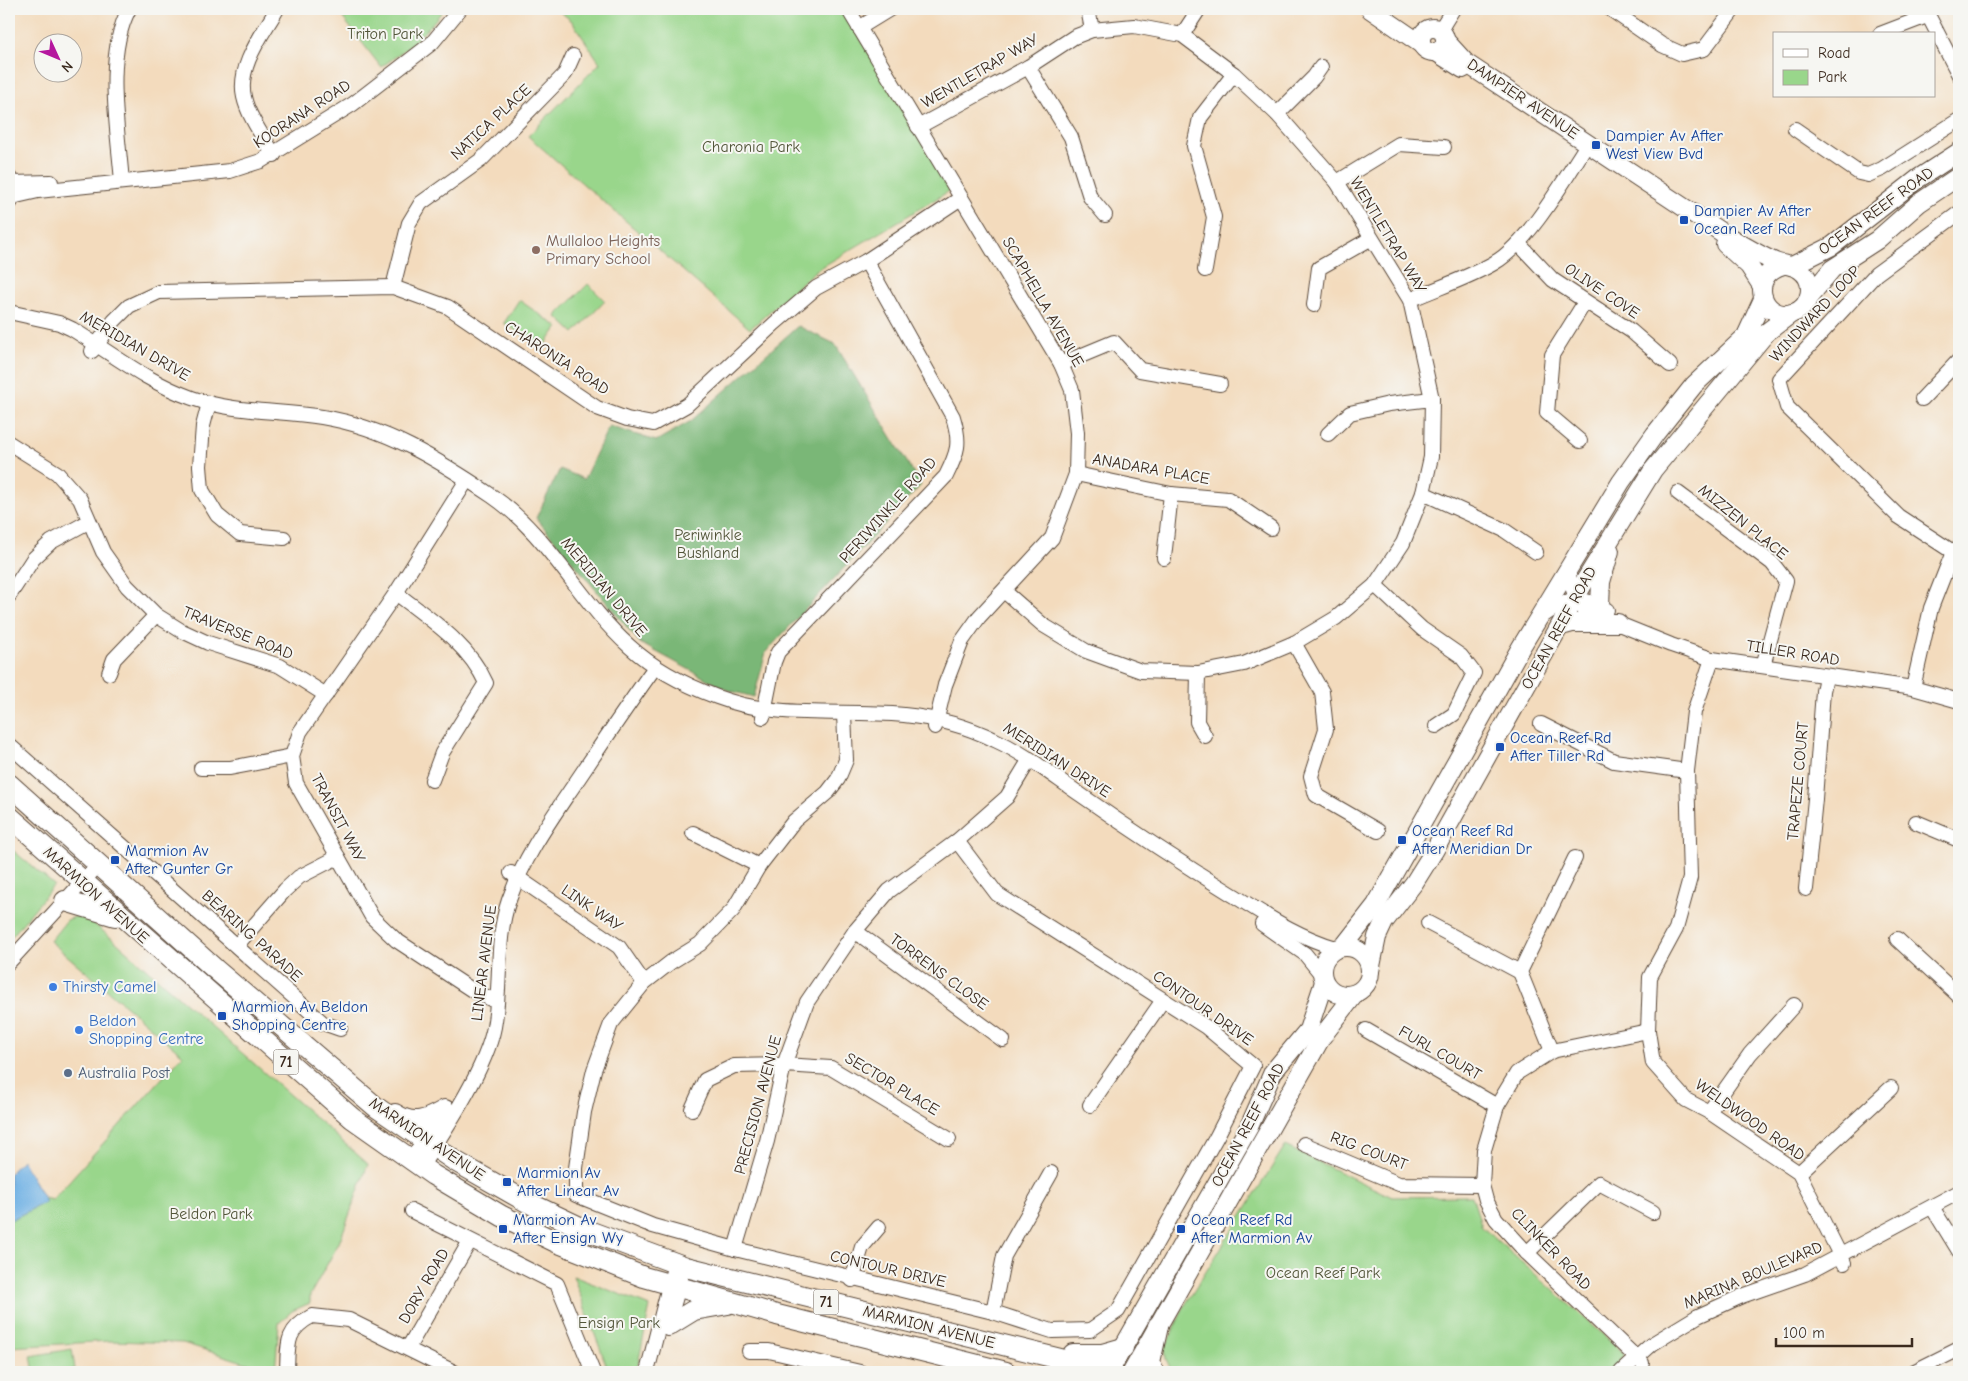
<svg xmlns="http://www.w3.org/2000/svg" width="1968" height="1381" font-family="'Comic Neue',sans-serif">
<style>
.green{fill:#99d68b;stroke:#6a8054}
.forest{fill:#7ab777;stroke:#5a704a}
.water{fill:#6fb1e4;stroke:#556e81}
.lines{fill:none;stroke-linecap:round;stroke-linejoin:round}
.minor-casing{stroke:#574536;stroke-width:16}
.major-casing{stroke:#574536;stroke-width:20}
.highway-casing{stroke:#574536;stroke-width:22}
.minor{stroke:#fff;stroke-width:14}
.major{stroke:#fff;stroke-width:18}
.highway{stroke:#fff;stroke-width:20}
.transit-dot{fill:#1a4fb4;stroke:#f6f6f2;stroke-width:2}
.education-dot{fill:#8d6e63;stroke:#f6f6f2;stroke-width:2}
.shop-dot{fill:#3f7fe0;stroke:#f6f6f2;stroke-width:2}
.service-dot{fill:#5c6f8a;stroke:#f6f6f2;stroke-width:2}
.labels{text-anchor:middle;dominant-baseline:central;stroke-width:4;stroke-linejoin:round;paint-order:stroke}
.shield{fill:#f6f6f2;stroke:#73675e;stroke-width:1}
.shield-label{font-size:15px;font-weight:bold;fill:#3b2a1e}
.park-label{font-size:16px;fill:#525539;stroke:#f6f6f2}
.street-label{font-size:16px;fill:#3b2a1e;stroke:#f6f6f2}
.transit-label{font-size:16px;fill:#164399;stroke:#f6f6f2;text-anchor:start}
.education-label{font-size:16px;fill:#785e54;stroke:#f6f6f2;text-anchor:start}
.shop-label{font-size:16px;fill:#366cbe;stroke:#f6f6f2;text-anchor:start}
.service-label{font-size:16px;fill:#4e5e75;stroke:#f6f6f2;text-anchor:start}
</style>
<rect width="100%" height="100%" fill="#f6f6f2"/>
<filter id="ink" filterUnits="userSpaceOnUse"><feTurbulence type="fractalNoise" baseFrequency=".02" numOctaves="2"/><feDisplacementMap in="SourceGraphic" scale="10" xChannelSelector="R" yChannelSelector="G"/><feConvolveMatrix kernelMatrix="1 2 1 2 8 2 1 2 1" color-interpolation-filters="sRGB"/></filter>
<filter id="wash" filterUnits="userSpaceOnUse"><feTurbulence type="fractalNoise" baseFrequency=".0096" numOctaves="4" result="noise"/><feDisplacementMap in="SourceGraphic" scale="20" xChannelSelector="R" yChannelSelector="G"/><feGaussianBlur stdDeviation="1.12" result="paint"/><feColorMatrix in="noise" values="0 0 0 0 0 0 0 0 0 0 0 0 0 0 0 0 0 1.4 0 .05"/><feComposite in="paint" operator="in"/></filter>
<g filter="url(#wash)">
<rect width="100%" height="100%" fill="#f3dbbd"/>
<!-- green -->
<g class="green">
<path d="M336 9H444C426 33 405 51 381 67Z"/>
<polygon points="556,9 843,9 951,190 815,271 750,329 528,136 600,63 571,20"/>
<polygon points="588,284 605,301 574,333 556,316"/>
<polygon points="519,300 558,327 543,348 504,323"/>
<polygon points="9,847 54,885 9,940"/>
<polygon points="82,914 115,941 368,1164 339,1243 310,1295 310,1303 292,1311 279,1323 275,1372 183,1343 110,1341 11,1347 9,1217 44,1198 52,1200 183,1055 50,941 67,920"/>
<polygon points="1285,1146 1392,1197 1472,1196 1482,1227 1625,1354 1612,1372 1172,1372 1166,1359 1165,1348 1185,1305"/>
<path d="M573 1276 650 1306 637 1369C628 1376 617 1370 607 1367Z"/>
<polygon points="72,1349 75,1369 72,1370 72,1372 34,1372 31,1356"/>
</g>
<!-- forest -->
<polygon class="forest" points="798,326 835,344 921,485 766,652 754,697 727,690 640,643 536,518 560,469 584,479 609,426 656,441 691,421"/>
<!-- water -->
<polygon class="water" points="22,1160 46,1202 9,1221 9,1174"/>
</g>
<g filter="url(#ink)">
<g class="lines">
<!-- minor casing -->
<g class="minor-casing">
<g id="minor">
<polyline points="848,9 1061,364 1072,390 1077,433 1076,474 1052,538 979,617 962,641 945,685 935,727"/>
<polyline points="1088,9 1092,30"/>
<polyline points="1610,9 1662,45 1682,54 1704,49 1734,9"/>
<polyline points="1925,9 1959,75"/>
<polyline points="859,28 890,9"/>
<polyline points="1440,30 1453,9"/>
<polyline points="1880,34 1927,16"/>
<polyline points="1182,35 1199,9"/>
<polyline points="1028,67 1071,137 1090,197 1105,215"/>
<polyline points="1277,114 1314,77 1321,67"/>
<polyline points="918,127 1028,67 1074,37 1092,30 1134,26 1182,35 1234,74 1277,114 1337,182 1410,300 1432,399 1431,457 1423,493 1403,543 1375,585 1336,618 1294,643 1244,664 1198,673 1141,671 1086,651 1043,625 1004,591"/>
<polyline points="1795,129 1859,173 1868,175 1882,169 1959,120"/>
<path d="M274 155C264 138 248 116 244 97 237 66 263 34 277 9"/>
<path d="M122 182C118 129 104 57 129 9"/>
<polyline points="1337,182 1399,144 1444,147"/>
<polyline points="12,183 51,182"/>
<polyline points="12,197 38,191 230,171 261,161 353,104 432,43 460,9"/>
<polyline points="1518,243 1553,280 1631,331 1670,365"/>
<polyline points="1205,270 1214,217 1194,146 1200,118 1234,74"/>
<polyline points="393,287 409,223 421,203 481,160 565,74 573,56"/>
<path d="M1410 300C1437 288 1468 278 1494 263 1529 243 1566 177 1588 143"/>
<polyline points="1314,305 1319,268 1370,239"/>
<path d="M9 312 59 323 72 329C111 353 149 383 192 398 234 413 278 410 322 417 385 427 439 460 492 496 549 535 578 600 629 646 654 669 685 685 717 697 778 720 841 709 904 715 936 718 967 726 995 740 1026 754 1053 776 1081 795 1131 830 1181 863 1233 895 1267 916 1298 937 1336 948"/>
<polyline points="92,351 114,321 129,306 159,292 393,287 448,307 597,408 627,419 653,424 687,405 774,324 816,288 866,261 961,198"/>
<polyline points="1061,364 1114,342 1140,370 1220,384"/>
<polyline points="1922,399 1959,360"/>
<polyline points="209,403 203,426 200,466 202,490 217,515 240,534 284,538"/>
<polyline points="1328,434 1350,413 1389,404 1432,399"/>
<polyline points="1580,441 1547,413 1552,355 1585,302"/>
<polyline points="9,443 57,473 80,499 103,552 127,586 156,615 180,630 208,643 280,666 326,695"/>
<polyline points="1076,474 1171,494 1228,499 1271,528"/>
<polyline points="467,480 396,593 300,732 292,756 296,783 372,917 396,940 472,990 497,1002"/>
<polyline points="1423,493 1504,530 1536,552"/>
<polyline points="1678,493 1772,563 1786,581 1763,666"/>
<polyline points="1953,552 1898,516 1787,407 1779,379 1876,274 1959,213"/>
<polyline points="1164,558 1171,494"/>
<path d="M1568 569C1570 585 1574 597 1584 610L1671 645 1712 659 1913 688 1959 701"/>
<polyline points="1375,585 1422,629 1461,656 1474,673 1454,714 1436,726"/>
<path d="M396 593C429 619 468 643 486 683L442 753 432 780"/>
<polyline points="9,596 33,559 51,542 88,522"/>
<path d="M1540 618C1567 599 1577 592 1607 610"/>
<polyline points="1294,643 1322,692 1326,729 1311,776 1316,795 1378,831"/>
<polyline points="1712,659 1694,712 1687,771 1690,878 1676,929 1650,977 1648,1031 1653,1063 1686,1100 1709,1112 1799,1173 1844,1263"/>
<polyline points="109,673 114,659 156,615"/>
<polyline points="1198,673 1197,722 1205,736"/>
<polyline points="1913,688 1931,608 1953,552 1959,547"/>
<polyline points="844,714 846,760 838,779 828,792 794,821 759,866 733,910 700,944 671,962 644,983 611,1024 594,1070 584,1112 576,1168 576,1195 653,1226 735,1249 993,1312 1052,1331 1090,1330 1118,1311 1217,1136 1253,1066 1206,1027 997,894 957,841"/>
<path d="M763 717 774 662 778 652 946 476C958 452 961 443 953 417L866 261"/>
<polyline points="1541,724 1614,761 1687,771"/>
<polyline points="9,745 323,1023 340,1029"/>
<polyline points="201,768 230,768 292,756"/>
<polyline points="1916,822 1959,840"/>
<polyline points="693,833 759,866"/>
<polyline points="511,873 619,947 644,983"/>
<polyline points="1806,889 1815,799 1823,691 1826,677"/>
<polyline points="1428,923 1520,972"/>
<polyline points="1262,924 1305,954 1322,975"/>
<polyline points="855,931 1003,1040"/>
<polyline points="1897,939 1959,996"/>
<polyline points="237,945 285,890 299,877 338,857"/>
<polyline points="9,962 99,864"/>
<polyline points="1366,1030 1497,1106"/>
<polyline points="1552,1051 1520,972 1575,858"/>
<polyline points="1090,1105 1163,1000"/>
<polyline points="692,1109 705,1080 734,1066 784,1065 831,1068 949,1139"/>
<polyline points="1709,1112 1750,1054 1794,1005"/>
<polyline points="1304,1144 1399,1184 1482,1185"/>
<polyline points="411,1160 444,1111"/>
<path d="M421 1167C445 1130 486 1069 494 1027 502 985 495 940 509 900 524 857 549 822 574 785 601 745 627 706 655 667"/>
<polyline points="1799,1173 1891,1088"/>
<polyline points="1932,1207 1959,1251"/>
<polyline points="412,1211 557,1284 593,1372"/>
<polyline points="735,1249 767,1141 784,1065 807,1002 855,931 889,891 957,841 1007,797 1030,759"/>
<polyline points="1527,1253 1599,1183 1653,1212"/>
<polyline points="852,1280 862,1247 879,1227"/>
<polyline points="993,1312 1004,1256 1051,1173"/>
<polyline points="667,1328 681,1279"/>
<polyline points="408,1348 470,1241"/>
<polyline points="749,1351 769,1351 860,1372"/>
<polyline points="1642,1363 1527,1253 1496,1219 1486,1200 1482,1185 1484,1150 1497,1106 1517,1073 1552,1051 1648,1031"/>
<path d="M287 1372C288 1345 285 1330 312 1316L349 1320 454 1372"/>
<polyline points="647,1372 675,1263"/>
<polyline points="1621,1372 1652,1344 1698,1316 1742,1296 1805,1274 1959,1192"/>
<polyline points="1913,1372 1959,1349"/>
</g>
</g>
<!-- major casing -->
<g class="major-casing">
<g id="major">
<polyline points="1370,9 1421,44"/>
<circle cx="1433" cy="40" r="12"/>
<path d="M1445 40 1466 63 1724 234C1741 244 1757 254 1775 262 1783 265 1793 265 1800 270 1816 281 1812 307 1793 313 1762 322 1747 275 1783 265"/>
<polyline points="1436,52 1463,69"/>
<polyline points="9,180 15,190 9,201"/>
<polyline points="1725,244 1749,266 1762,286"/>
<polyline points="1792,266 1832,246 1919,178 1959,152"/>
<polyline points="1809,297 1832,269 1877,240 1919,203 1959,176"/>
<polyline points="1600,606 1601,582 1610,551"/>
<polyline points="1561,626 1572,623 1618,623"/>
<polyline points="1344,946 1376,905 1521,647 1621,482 1655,434 1694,385 1746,336 1763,299"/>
<circle cx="1346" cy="971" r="24"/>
<polyline points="1370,971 1377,937 1384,922 1414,883 1434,851 1586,579 1653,470 1767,332 1792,313"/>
<polyline points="1109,1372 1249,1127 1273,1072 1308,1030 1324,982"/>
<polyline points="1132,1372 1321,1038 1355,994"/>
</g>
</g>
<!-- highway casing -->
<g class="highway-casing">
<g id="highway">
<polyline points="9,784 215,969 376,1107 455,1161 527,1202 586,1230 686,1267 1113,1372"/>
<polyline points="9,816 352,1118 433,1175 502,1216 556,1242 644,1277 777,1315 1006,1372"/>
<polyline points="65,901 115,916"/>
<path d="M395 1114C414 1127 427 1120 445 1110"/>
<polyline points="668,1326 694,1310 728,1304"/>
<polyline points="1073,1354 1102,1354 1123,1348"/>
<polyline points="1154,1372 1150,1362 1158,1326"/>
</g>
</g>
<!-- minor -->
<use href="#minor" class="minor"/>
<!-- major -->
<use href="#major" class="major"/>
<!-- highway -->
<use href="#highway" class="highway"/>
</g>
</g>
<!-- markers -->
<g class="transit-dot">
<rect x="1591" y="140" width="10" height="10" rx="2.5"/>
<rect x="1679" y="215" width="10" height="10" rx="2.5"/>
<rect x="1495" y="742" width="10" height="10" rx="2.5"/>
<rect x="1397" y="835" width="10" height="10" rx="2.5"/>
<rect x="110" y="855" width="10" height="10" rx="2.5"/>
<rect x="217" y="1011" width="10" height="10" rx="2.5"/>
<rect x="502" y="1177" width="10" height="10" rx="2.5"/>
<rect x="498" y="1224" width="10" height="10" rx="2.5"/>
<rect x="1176" y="1224" width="10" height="10" rx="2.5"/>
</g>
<circle class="education-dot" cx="536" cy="250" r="5"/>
<g class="shop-dot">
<circle cx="53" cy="987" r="5"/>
<circle cx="79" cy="1030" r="5"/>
</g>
<circle class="service-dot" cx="68" cy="1073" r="5"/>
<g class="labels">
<!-- shield labels -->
<g class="shield">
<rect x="273.5" y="1049.5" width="25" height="25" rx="4"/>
<rect x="813.5" y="1289.5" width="25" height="25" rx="4"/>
</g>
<g class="shield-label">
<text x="286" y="1062">71</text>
<text x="826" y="1302">71</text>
</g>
<!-- park labels -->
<g class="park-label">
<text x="385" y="34">Triton Park</text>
<text x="751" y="147">Charonia Park</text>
<text x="708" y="535">Periwinkle<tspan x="708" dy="18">Bushland</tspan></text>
<text x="211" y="1214">Beldon Park</text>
<text x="1323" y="1273">Ocean Reef Park</text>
<text x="619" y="1323">Ensign Park</text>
</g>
<!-- street labels -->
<g class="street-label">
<text transform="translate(980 71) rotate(-30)">WENTLETRAP WAY</text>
<text transform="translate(1523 99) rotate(34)">DAMPIER AVENUE</text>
<text transform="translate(302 114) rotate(-33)">KOORANA ROAD</text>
<text transform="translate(491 122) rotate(-43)">NATICA PLACE</text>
<text transform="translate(1876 211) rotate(-36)">OCEAN REEF ROAD</text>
<text transform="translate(1388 235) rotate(59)">WENTLETRAP WAY</text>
<text transform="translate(1602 291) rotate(34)">OLIVE COVE</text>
<text transform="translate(1043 302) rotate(60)">SCAPHELLA AVENUE</text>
<text transform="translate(1815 314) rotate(-47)">WINDWARD LOOP</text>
<text transform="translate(135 346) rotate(30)">MERIDIAN DRIVE</text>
<text transform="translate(557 358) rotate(33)">CHARONIA ROAD</text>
<text transform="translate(1151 469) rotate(10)">ANADARA PLACE</text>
<text transform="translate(888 510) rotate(-48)">PERIWINKLE ROAD</text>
<text transform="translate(1743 522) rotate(39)">MIZZEN PLACE</text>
<text transform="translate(604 587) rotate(50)">MERIDIAN DRIVE</text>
<text transform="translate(1559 628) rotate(-61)">OCEAN REEF ROAD</text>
<text transform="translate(238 633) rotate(22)">TRAVERSE ROAD</text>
<text transform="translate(1793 653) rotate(9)">TILLER ROAD</text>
<text transform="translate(1057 760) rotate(33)">MERIDIAN DRIVE</text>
<text transform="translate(1798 781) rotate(-85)">TRAPEZE COURT</text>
<text transform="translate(338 818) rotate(62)">TRANSIT WAY</text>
<text transform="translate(96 895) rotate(42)">MARMION AVENUE</text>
<text transform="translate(592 908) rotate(34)">LINK WAY</text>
<text transform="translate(252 936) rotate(42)">BEARING PARADE</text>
<text transform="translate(484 963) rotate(-83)">LINEAR AVENUE</text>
<text transform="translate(939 972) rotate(36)">TORRENS CLOSE</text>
<text transform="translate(1203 1008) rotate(35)">CONTOUR DRIVE</text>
<text transform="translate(1440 1053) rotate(30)">FURL COURT</text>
<text transform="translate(892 1084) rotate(31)">SECTOR PLACE</text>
<text transform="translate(758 1105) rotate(-75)">PRECISION AVENUE</text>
<text transform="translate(1750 1120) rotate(35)">WELDWOOD ROAD</text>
<text transform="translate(1248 1125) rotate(-62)">OCEAN REEF ROAD</text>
<text transform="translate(427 1139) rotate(34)">MARMION AVENUE</text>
<text transform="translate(1369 1151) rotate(21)">RIG COURT</text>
<text transform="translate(1551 1249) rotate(46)">CLINKER ROAD</text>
<text transform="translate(888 1269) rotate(13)">CONTOUR DRIVE</text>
<text transform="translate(1753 1275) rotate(-23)">MARINA BOULEVARD</text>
<text transform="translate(424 1286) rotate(-60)">DORY ROAD</text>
<text transform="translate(929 1327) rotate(14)">MARMION AVENUE</text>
</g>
<!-- transit labels -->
<g class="transit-label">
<text x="1606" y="136">Dampier Av After<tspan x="1606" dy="18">West View Bvd</tspan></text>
<text x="1694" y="211">Dampier Av After<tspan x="1694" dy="18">Ocean Reef Rd</tspan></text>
<text x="1510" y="738">Ocean Reef Rd<tspan x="1510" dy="18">After Tiller Rd</tspan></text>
<text x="1412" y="831">Ocean Reef Rd<tspan x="1412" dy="18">After Meridian Dr</tspan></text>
<text x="125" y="851">Marmion Av<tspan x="125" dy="18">After Gunter Gr</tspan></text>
<text x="232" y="1007">Marmion Av Beldon<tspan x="232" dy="18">Shopping Centre</tspan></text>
<text x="517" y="1173">Marmion Av<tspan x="517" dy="18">After Linear Av</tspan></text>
<text x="513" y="1220">Marmion Av<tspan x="513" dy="18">After Ensign Wy</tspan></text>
<text x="1191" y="1220">Ocean Reef Rd<tspan x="1191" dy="18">After Marmion Av</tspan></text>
</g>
<!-- education labels -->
<g class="education-label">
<text x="546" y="241">Mullaloo Heights<tspan x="546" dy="18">Primary School</tspan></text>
</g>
<!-- shop labels -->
<g class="shop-label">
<text x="63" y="987">Thirsty Camel</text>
<text x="89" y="1021">Beldon<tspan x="89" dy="18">Shopping Centre</tspan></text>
</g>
<!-- service labels -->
<g class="service-label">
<text x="78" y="1073">Australia Post</text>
</g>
</g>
<!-- margin -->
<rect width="1968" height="1381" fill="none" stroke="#f6f6f2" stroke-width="30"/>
<!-- legend -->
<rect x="1773" y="32" width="162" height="65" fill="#f6f6f2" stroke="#aba49d"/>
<rect x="1783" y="49" width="25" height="8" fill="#ffffff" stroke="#aba49d"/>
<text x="1818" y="58" font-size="15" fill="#3b2a1e">Road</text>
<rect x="1783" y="70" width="25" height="15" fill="#99d68b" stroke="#aba49d"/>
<text x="1818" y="82" font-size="15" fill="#3b2a1e">Park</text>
<!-- north arrow -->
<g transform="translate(58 58) rotate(134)"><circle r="24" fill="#f6f6f2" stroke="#aba49d"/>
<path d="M0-4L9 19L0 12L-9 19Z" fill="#b5179e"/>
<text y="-8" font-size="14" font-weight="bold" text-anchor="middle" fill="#3b2a1e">N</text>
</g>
<!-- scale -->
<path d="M1776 1338v8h136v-8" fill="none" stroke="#3b2a1e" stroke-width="2.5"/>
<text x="1783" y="1338" font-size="15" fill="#3b2a1e" stroke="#f6f6f2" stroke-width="4" paint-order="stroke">100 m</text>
</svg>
